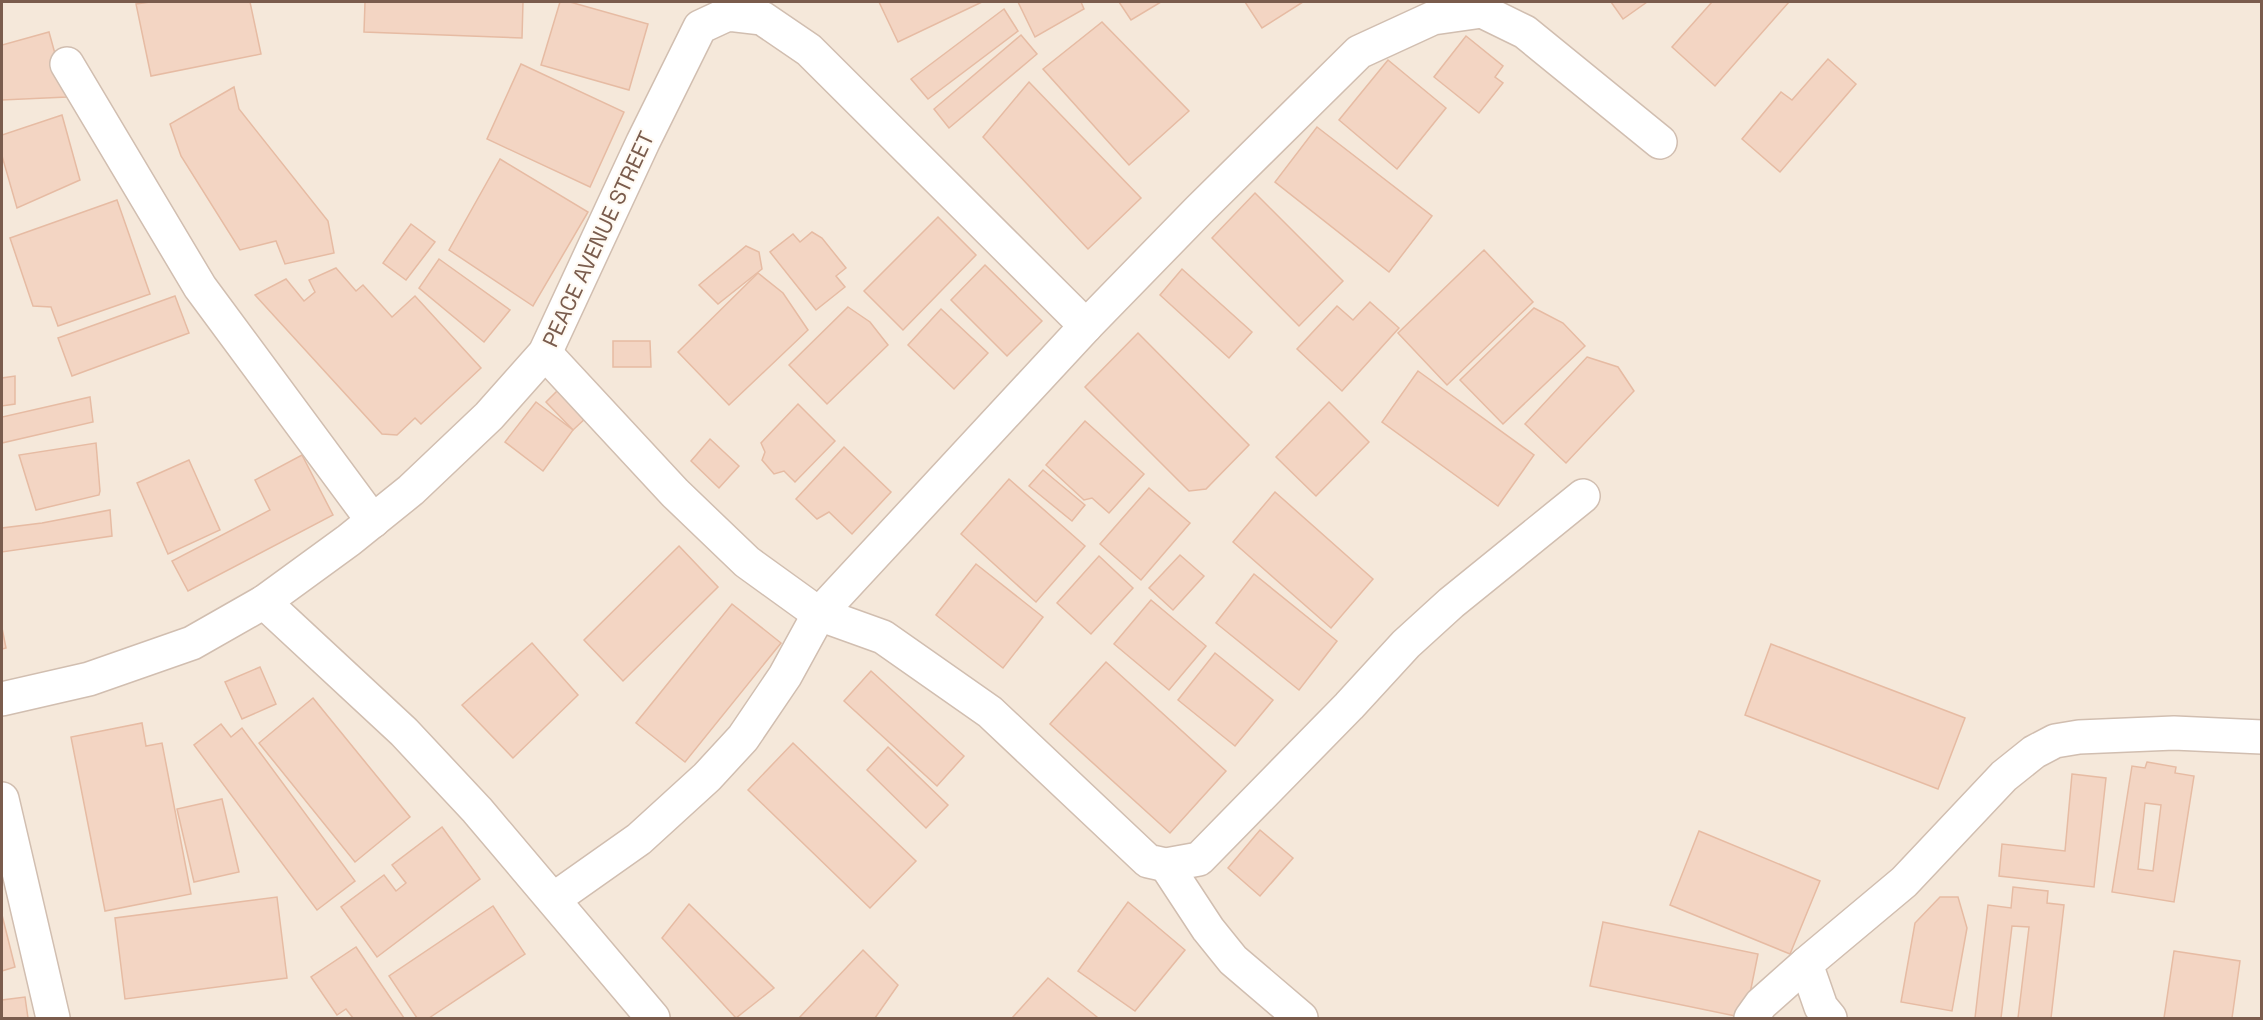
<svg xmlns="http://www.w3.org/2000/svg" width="2263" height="1020" font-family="'Space Grotesk',sans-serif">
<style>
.residential{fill:#f5e8da}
.building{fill:#f3d5c3;stroke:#e6bba3;stroke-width:1.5;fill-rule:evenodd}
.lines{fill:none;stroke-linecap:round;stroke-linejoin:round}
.minor-casing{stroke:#d1beb0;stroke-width:36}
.minor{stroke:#fff;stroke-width:33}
.labels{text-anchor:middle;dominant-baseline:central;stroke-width:4.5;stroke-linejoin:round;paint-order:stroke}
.street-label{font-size:22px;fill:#7a5c4d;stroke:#fffaf3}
</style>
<rect width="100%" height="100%" fill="#fdf6ec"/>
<!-- residential -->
<rect class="residential" x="2" y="2" width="2259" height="1016"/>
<!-- building -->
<g class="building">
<polygon points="150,2 250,2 261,54 151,76 136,4"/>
<polygon points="365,2 523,2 522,38 364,32"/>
<polygon points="560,2 570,2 648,24 629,90 541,65"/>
<polygon points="879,2 982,2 898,42"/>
<polygon points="1018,2 1081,2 1084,9 1035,37"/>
<polygon points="1119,2 1161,2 1131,20"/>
<polygon points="1245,2 1303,2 1262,28"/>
<polygon points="1611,2 1647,2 1623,19"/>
<polygon points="1712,2 1789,2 1715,86 1672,47"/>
<polygon points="1004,9 1018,31 928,99 911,79"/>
<polygon points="1102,22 1189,111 1129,165 1043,69"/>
<polygon points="49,32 67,97 2,100 2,45"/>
<polygon points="1021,35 1037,54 949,128 934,109"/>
<polygon points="1466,36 1503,66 1495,77 1503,83 1479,113 1434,77"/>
<polygon points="1828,59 1856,84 1780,172 1742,139 1781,92 1792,100"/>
<polygon points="1388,60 1446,108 1397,169 1339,120"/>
<polygon points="521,64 624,112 590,187 487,139"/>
<polygon points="1029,82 1141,198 1088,249 983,137"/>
<polygon points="234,87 239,109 328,221 334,253 285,264 276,241 240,250 181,156 170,124"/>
<polygon points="62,115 80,180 17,208 2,156 2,135"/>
<polygon points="1317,127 1432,216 1389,272 1275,182"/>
<polygon points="500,159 588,212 533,306 449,250"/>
<polygon points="1255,193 1343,281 1299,326 1212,238"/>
<polygon points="117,200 150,294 58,326 51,307 33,306 10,238"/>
<polygon points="938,217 976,255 903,330 864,291"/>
<polygon points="411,224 435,242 406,280 383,263"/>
<polygon points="812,232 822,238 846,268 836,276 845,287 816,310 770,252 793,234 800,242"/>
<polygon points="746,246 759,252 762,269 718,304 699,285"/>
<polygon points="1484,250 1533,302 1447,385 1398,333"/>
<polygon points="439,259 510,310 484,342 419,288"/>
<polygon points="985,265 1042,321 1007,356 951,300"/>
<polygon points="336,268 356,291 363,285 392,317 415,296 481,368 421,424 415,418 397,435 382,434 255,295 286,279 304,301 315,292 309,280"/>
<polygon points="1182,269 1252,332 1229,358 1160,295"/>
<polygon points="758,273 783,293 808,330 729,405 678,352"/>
<polygon points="175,296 189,333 72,376 58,338"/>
<polygon points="1370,302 1399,328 1342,391 1297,349 1337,306 1353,320"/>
<polygon points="848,307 870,322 888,345 827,404 789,365"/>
<polygon points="1534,308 1563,323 1585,346 1503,424 1460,380"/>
<polygon points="941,309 988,353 954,389 908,345"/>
<polygon points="1138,333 1249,445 1206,489 1189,491 1085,387"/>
<polygon points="613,341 650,341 651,367 613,367"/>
<polygon points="1587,357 1618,367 1634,391 1566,463 1525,424"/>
<polygon points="1418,371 1534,455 1498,506 1382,422"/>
<polygon points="15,376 15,404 2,406 2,378"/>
<polygon points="561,387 588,416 573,430 546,402"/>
<polygon points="90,397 93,422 2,443 2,417"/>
<polygon points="536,402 573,430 543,471 505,442"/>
<polygon points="1329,402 1369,442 1316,496 1276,457"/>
<polygon points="798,404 835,441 795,482 784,471 774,474 762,460 765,452 761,443"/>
<polygon points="1085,421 1144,474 1109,513 1092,498 1084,500 1046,465"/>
<polygon points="710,439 739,466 719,488 691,461"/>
<polygon points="96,443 100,491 99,495 36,510 19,455"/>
<polygon points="844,447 891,492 852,534 829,512 817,519 796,499"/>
<polygon points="302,455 333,515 188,591 172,561 270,510 255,480"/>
<polygon points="189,460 220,530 168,554 137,483"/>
<polygon points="1043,470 1085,505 1072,521 1029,486"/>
<polygon points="1009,479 1085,546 1036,602 961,534"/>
<polygon points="1149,488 1190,523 1141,580 1100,544"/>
<polygon points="1275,492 1373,579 1331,628 1233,542"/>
<polygon points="110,510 112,536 2,552 2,528 42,523"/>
<polygon points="679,546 718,587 623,681 584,640"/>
<polygon points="1180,555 1204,576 1173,610 1149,588"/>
<polygon points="1099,556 1133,588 1091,634 1057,603"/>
<polygon points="976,564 1043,617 1003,668 936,615"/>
<polygon points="1254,574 1337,641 1299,690 1216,623"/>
<polygon points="1151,600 1206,646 1169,690 1114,644"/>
<polygon points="732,604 781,643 685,762 636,723"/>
<polygon points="2,628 6,648 2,649"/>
<polygon points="532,643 578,695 513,758 462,705"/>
<polygon points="1771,644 1965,718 1938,789 1745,715"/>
<polygon points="1215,653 1273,700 1235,746 1178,700"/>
<polygon points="1106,662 1226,771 1170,833 1050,724"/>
<polygon points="260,667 276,704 242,719 225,682"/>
<polygon points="871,671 964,756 937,786 844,701"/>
<polygon points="313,698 410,817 355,862 259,743"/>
<polygon points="142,723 146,746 162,743 191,894 105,911 71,737"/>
<polygon points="221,724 231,737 242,728 355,881 317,910 194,745"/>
<polygon points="793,743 916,861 870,908 748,790"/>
<polygon points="888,747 948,805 926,828 867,770"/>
<path d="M2147 762 2176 767 2175 773 2194 776 2174 902 2112 892 2132 766 2145 768ZM2145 803 2161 805 2153 871 2138 869Z"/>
<polygon points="2072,774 2106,778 2094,887 1999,876 2002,844 2065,851"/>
<polygon points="222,799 239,872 194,882 177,809"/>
<polygon points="442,827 480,879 377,957 341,907 384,875 396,891 406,883 392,865"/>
<polygon points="1260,830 1293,858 1260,896 1228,868"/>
<polygon points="1699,831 1820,881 1790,954 1670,905"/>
<polygon points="2013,887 2048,891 2047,903 2064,905 2051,1018 2018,1018 2029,927 2012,926 2001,1018 1975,1018 1988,905 2011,908"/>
<polygon points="277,897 287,978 125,999 115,918"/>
<polygon points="1940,897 1958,897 1967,928 1952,1011 1901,1002 1915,923"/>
<polygon points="1128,902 1185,950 1135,1011 1078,971"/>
<polygon points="689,904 774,988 736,1018 662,938"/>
<polygon points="493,906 525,954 429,1018 417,1018 389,976"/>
<polygon points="2,915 15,967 2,971"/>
<polygon points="1603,922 1758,954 1745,1018 1590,986"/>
<polygon points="356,947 404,1018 353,1018 346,1009 337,1015 311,977"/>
<polygon points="863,950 898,985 875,1018 799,1018"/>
<polygon points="2174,951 2240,961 2232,1018 2164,1018"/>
<polygon points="1048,978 1097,1017 1096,1018 1012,1018"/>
<polygon points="25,997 28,1018 2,1018 2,1000"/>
</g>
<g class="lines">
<!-- minor casing -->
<g class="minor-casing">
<g id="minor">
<polyline points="67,64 200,287 373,521"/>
<polyline points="545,353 675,493 747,562 819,614 883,637 990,712 1148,861 1166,865 1199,859 1349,706 1406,644 1451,603 1583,496"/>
<polyline points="264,602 404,732 477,810 653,1018"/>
<polyline points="2,699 89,679 192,643 264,602 349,540 411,490 489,416 545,353 643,142 700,27 728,14 762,18 809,50 1086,326"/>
<polyline points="2,799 53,1018"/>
<polyline points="1166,865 1208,929 1233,960 1301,1018"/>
<polyline points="554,899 639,839 707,777 743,738 785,676 819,614 1086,326 1199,210 1359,52 1433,18 1482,11 1525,32 1660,142"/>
<polyline points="1751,1018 1761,1004 1806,964"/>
<polyline points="1830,1018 1821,1007 1806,964 1904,882 2004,776 2034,752 2055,741 2079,737 2174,733 2262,737"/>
</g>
</g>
<!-- minor -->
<use href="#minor" class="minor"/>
</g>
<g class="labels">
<!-- street labels -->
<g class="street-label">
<text transform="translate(598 239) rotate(-65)">PEACE AVENUE STREET</text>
</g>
</g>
<!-- border -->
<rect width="2263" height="1020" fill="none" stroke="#7a5c4d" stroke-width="6"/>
</svg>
